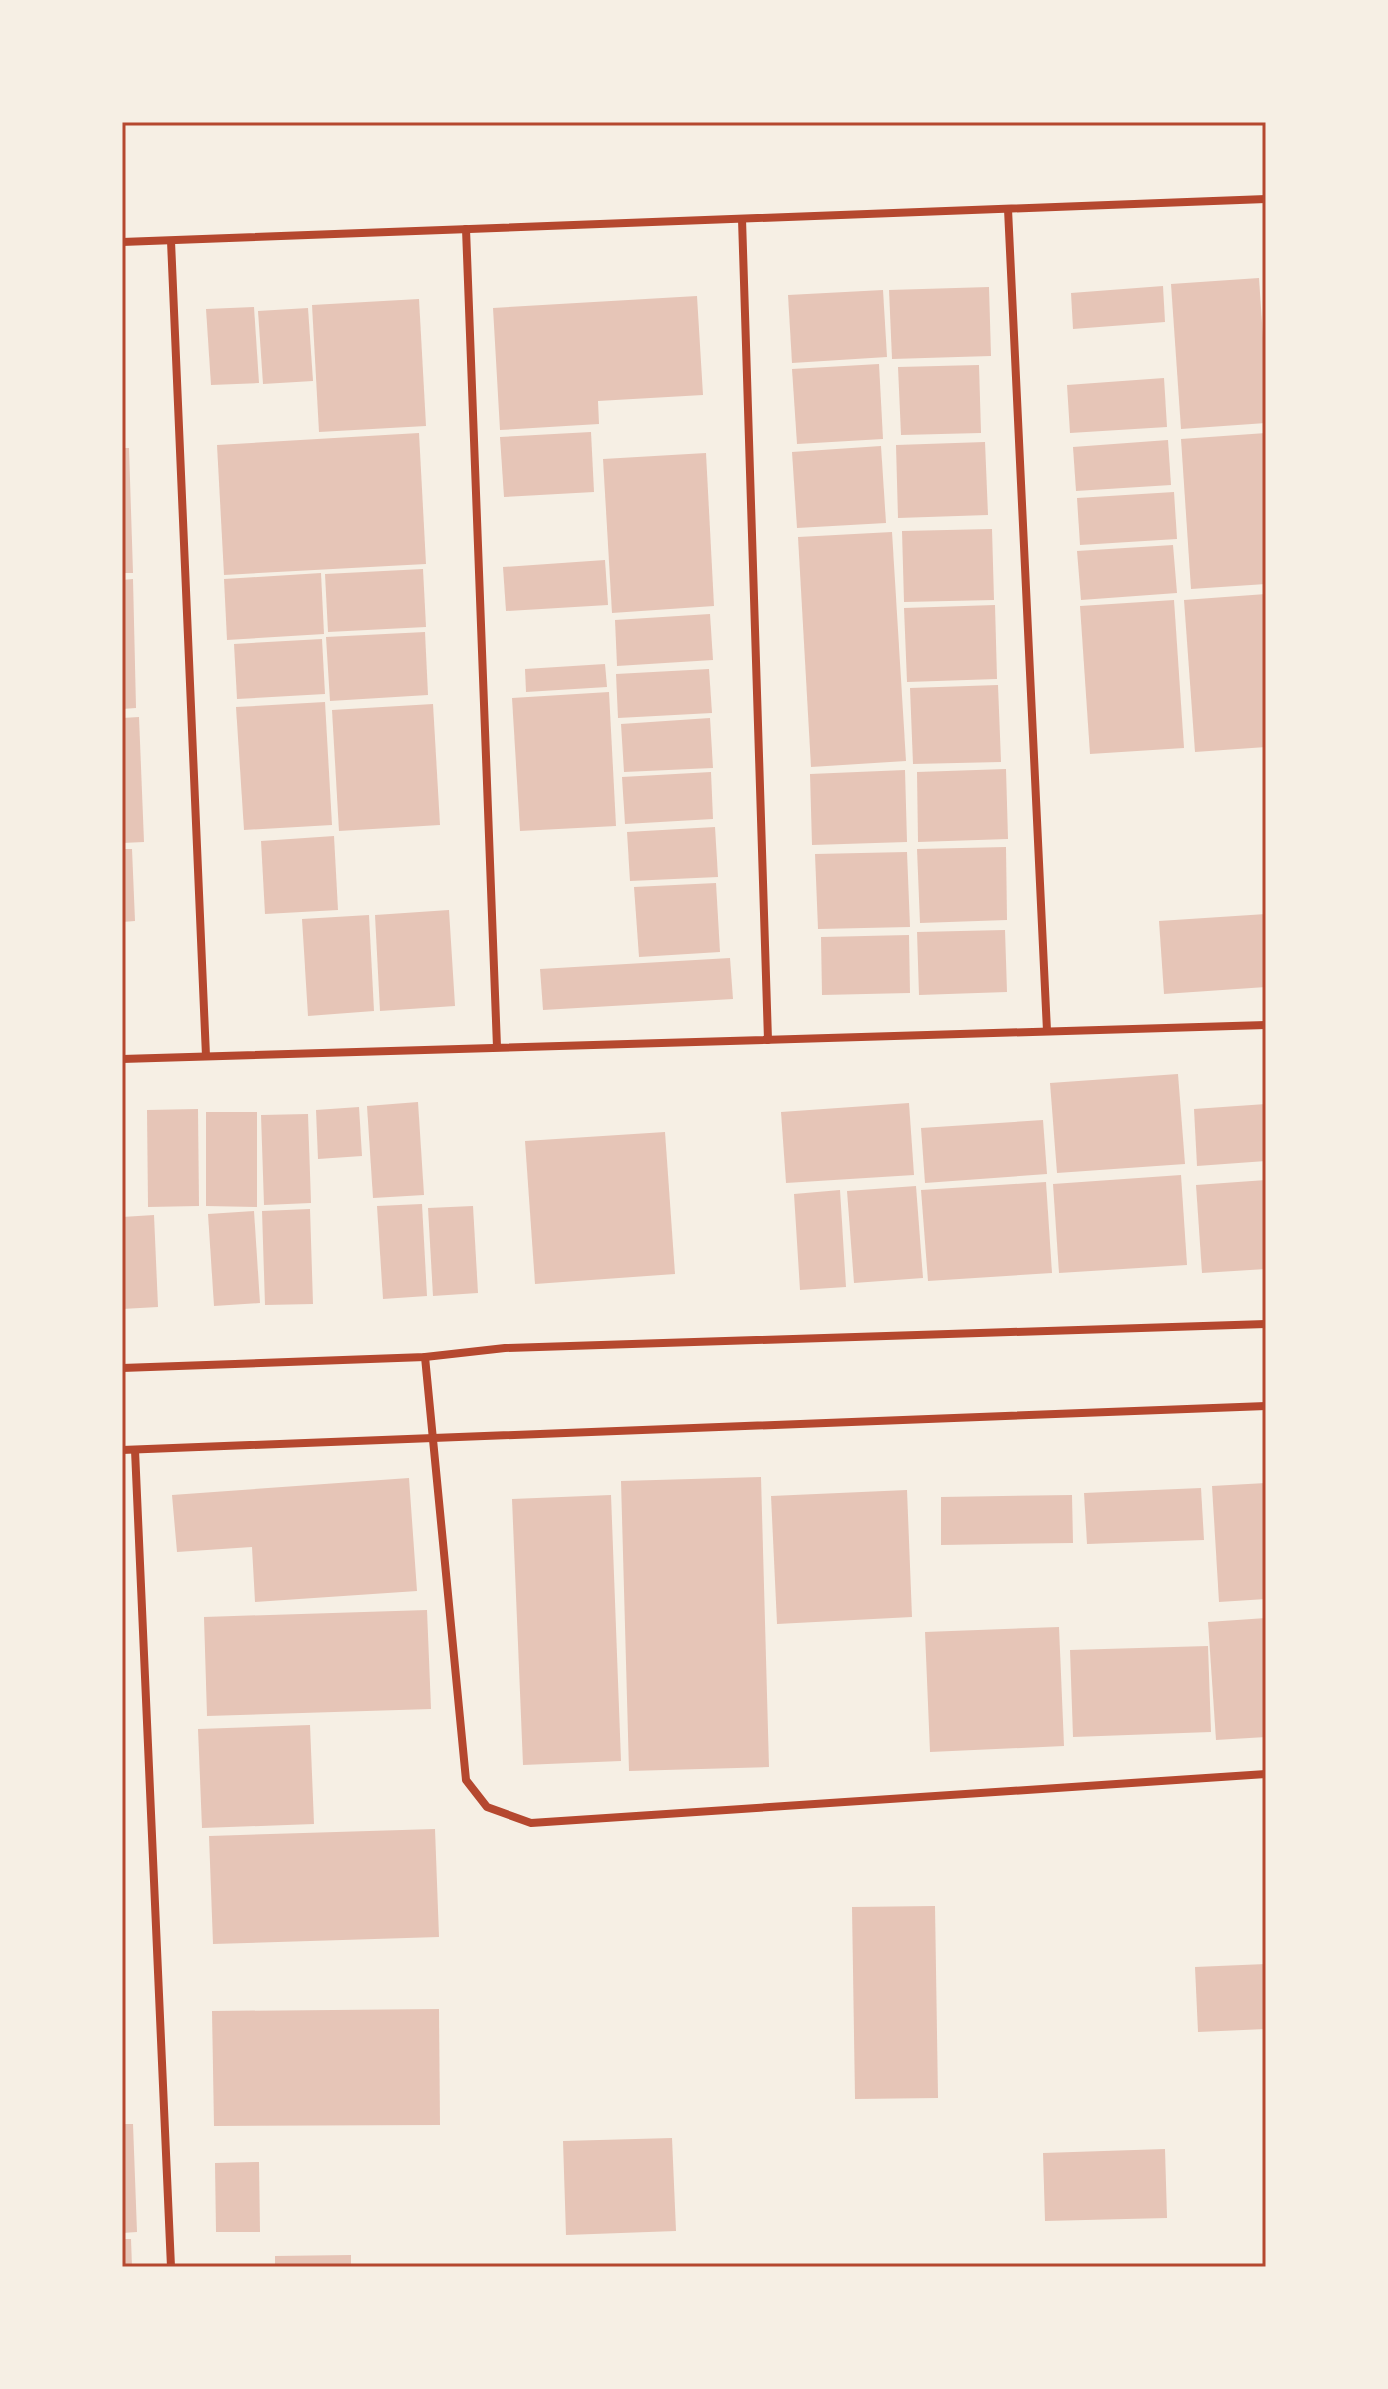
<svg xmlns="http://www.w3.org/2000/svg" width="1388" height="2389" font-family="'Source Sans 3',sans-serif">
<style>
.building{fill:#e6c5b7}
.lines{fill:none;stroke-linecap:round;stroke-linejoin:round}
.minor{stroke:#b5482f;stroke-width:8}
.neatline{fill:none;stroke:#b5482f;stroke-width:3}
</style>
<rect width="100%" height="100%" fill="#f6efe4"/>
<!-- building -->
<g class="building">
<polygon points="1259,278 1266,383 1266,423 1181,429 1171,284"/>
<polygon points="1163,286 1165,322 1073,329 1071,293"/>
<polygon points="989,287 991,356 892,359 889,290"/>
<polygon points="883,290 887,357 792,363 788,295"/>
<polygon points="697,296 703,395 598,401 599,424 500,430 493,308"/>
<polygon points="419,299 426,426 319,432 312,305"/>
<polygon points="254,307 259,383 211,385 206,309"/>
<polygon points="308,308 313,381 263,384 258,311"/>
<polygon points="879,364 883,439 797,444 792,369"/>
<polygon points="979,365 981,433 901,435 898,367"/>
<polygon points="1164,378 1167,427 1070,433 1067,385"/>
<polygon points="591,432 594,492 504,497 500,437"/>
<polygon points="419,433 426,564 224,575 217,445"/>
<polygon points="1266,433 1266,584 1191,589 1181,439"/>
<polygon points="1168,440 1171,485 1076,491 1073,447"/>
<polygon points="985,442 988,515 898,518 896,445"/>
<polygon points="881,446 886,523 797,528 792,452"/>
<polygon points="122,448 129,448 133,573 122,573"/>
<polygon points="706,453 714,606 612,613 603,459"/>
<polygon points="1174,492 1177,539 1080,545 1077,498"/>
<polygon points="992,529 994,600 904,602 902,531"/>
<polygon points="892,532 906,761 811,767 798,537"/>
<polygon points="1173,545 1177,593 1081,600 1077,551"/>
<polygon points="605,560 608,605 506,611 503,567"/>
<polygon points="423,569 426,627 328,632 325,574"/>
<polygon points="321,573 324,634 227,640 224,579"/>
<polygon points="133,579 136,708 122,709 122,580"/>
<polygon points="1266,594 1266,747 1195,752 1184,600"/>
<polygon points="1174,600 1184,748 1090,754 1080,606"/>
<polygon points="995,605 997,679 907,682 904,608"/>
<polygon points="710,614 713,660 617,666 615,620"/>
<polygon points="425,632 428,695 330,701 326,637"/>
<polygon points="322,639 325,694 237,699 234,644"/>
<polygon points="605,664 607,687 526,692 525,669"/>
<polygon points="709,669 712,713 618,718 616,674"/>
<polygon points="998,685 1001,762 913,764 910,688"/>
<polygon points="609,692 616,826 520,831 512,698"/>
<polygon points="325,702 332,825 244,830 236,707"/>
<polygon points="433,704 440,825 339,831 332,710"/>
<polygon points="139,717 144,842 122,843 122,718"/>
<polygon points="710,718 713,768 624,772 621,724"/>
<polygon points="1006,769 1008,839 918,842 917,772"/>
<polygon points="905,770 907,842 812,845 810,774"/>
<polygon points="711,772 713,819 625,824 622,777"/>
<polygon points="715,827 718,877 630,881 627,832"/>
<polygon points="334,836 338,910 265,914 261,841"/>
<polygon points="1006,847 1007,920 920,923 917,849"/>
<polygon points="122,849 132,849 135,921 122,922"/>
<polygon points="907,852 910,927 818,929 815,854"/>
<polygon points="716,883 720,952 639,957 634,887"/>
<polygon points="449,910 455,1006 380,1011 375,915"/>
<polygon points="1266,914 1266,987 1164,994 1159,921"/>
<polygon points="369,915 374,1011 308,1016 302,919"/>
<polygon points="1005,930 1007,992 919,995 917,932"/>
<polygon points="909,935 910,993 822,995 821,937"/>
<polygon points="730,958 733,999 543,1010 540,969"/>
<polygon points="1178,1074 1185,1164 1057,1173 1050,1083"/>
<polygon points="418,1102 424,1195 373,1198 367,1106"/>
<polygon points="909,1103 914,1175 786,1183 781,1112"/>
<polygon points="1266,1104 1266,1161 1197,1166 1194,1109"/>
<polygon points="359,1107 362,1156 318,1159 316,1110"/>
<polygon points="198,1109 199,1206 148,1207 147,1110"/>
<polygon points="206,1112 257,1112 257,1207 206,1206"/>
<polygon points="308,1114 311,1203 264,1205 261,1115"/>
<polygon points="1043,1120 1047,1174 925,1183 921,1128"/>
<polygon points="665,1132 675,1274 535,1284 525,1141"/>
<polygon points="1181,1175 1187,1265 1059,1273 1053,1184"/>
<polygon points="1266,1180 1266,1269 1202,1273 1196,1185"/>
<polygon points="1046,1182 1052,1273 928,1281 921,1190"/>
<polygon points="916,1186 923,1278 854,1283 847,1191"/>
<polygon points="840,1190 846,1287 800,1290 794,1194"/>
<polygon points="422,1204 427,1296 383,1299 377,1206"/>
<polygon points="473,1206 478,1293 433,1296 428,1208"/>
<polygon points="310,1209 313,1304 265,1305 262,1211"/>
<polygon points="254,1211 260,1303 214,1306 208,1214"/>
<polygon points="154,1215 158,1307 122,1309 122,1217"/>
<polygon points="761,1477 769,1767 629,1771 621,1481"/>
<polygon points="409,1478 417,1591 255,1602 252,1547 177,1552 172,1495"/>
<polygon points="1266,1483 1266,1599 1219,1602 1212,1486"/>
<polygon points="1201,1488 1204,1540 1087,1544 1084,1493"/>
<polygon points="907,1490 912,1617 777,1624 771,1496"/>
<polygon points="611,1495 621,1761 523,1765 512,1499"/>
<polygon points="1072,1495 1073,1543 941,1545 941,1497"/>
<polygon points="427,1610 431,1709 207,1716 204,1617"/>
<polygon points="1266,1618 1266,1737 1216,1740 1208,1622"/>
<polygon points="1059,1627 1064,1746 930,1752 925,1632"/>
<polygon points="1208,1646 1211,1732 1073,1737 1070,1650"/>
<polygon points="310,1725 314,1824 202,1828 198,1729"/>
<polygon points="435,1829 439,1937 213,1944 209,1836"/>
<polygon points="935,1906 938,2098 855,2099 852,1907"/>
<polygon points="1266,1964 1266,2029 1198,2032 1195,1967"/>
<polygon points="439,2009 440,2125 214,2126 212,2011"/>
<polygon points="122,2124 133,2124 137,2232 122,2233"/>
<polygon points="672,2138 676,2231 566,2235 563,2141"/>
<polygon points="1165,2149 1167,2218 1045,2221 1043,2153"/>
<polygon points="259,2162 260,2232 216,2232 215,2163"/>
<polygon points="122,2239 131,2239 132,2267 122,2267"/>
<polygon points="351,2255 351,2267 275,2267 275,2256"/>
</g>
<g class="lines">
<!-- minor -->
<g class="minor">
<polyline points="1008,209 1047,1031"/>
<polyline points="742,219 768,1040"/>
<polyline points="466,229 497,1047"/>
<polyline points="171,241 206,1056"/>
<polyline points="122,242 1266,199"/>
<polyline points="122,1059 1266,1025"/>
<polyline points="425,1357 466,1780 487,1807 531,1823 1266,1774"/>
<polyline points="122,1368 425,1357 505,1348 1266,1324"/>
<polyline points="122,1450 1266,1406"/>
<polyline points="135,1450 171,2267"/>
</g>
</g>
<!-- border -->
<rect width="1388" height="2389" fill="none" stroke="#f6efe4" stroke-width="248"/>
<rect x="124" y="124" width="1140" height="2141" class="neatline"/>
</svg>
